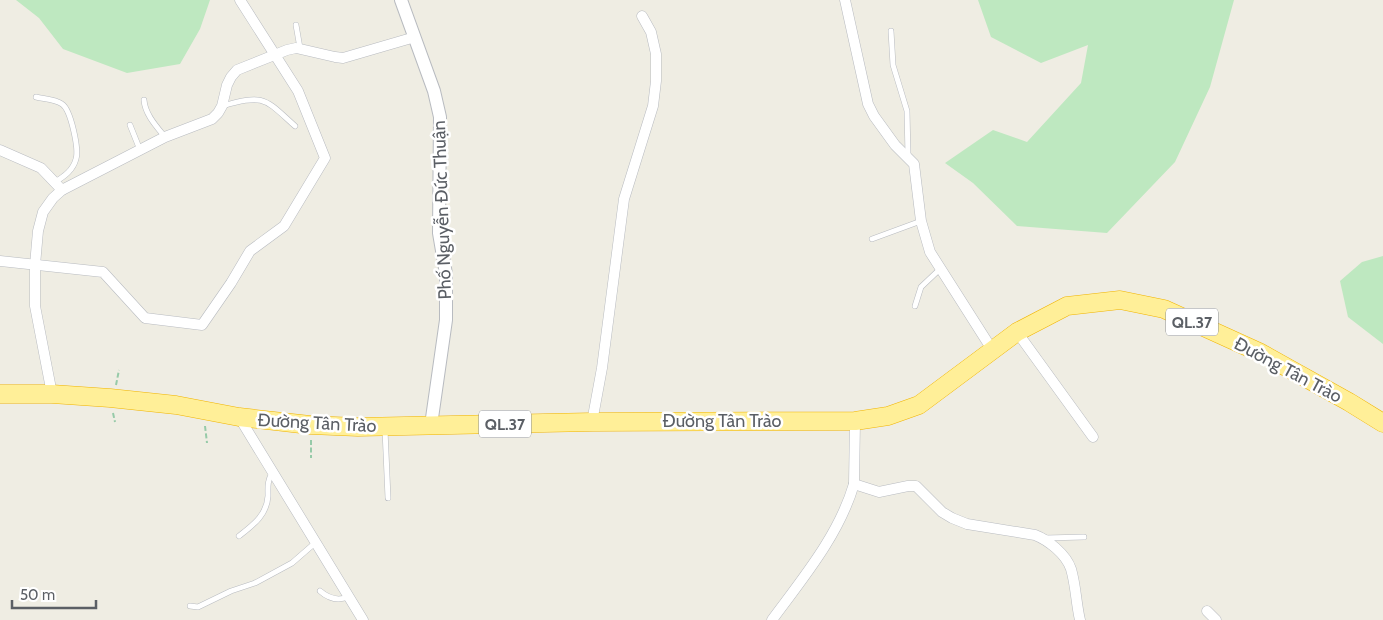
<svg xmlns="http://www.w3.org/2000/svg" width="1383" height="620" font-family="Cabin,sans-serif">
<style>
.green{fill:#bee8c0}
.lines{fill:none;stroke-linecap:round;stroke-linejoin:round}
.service-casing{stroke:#b8bbc0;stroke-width:6}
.minor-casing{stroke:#b8bbc0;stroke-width:11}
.tertiary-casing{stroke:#b8bbc0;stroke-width:14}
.trunk-casing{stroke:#f1b400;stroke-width:19}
.path{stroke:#96caa8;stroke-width:2;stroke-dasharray:5 2.5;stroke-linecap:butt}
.service{stroke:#fff;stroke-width:5}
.minor{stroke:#fff;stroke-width:10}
.tertiary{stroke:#fff;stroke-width:12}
.trunk{stroke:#ffef98;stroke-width:18}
.labels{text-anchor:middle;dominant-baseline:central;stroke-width:5;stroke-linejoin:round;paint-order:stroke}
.shield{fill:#fff;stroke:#8c8f93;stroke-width:1}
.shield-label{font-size:16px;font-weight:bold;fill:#5b5f65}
.street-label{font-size:18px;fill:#5b5f65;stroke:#fff}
</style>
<rect width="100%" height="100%" fill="#efede3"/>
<!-- green -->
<g class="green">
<polygon points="16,0 210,0 200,29 180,64 127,73 63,49 39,18"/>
<polygon points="978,0 1234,0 1210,87 1175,162 1107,233 1017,226 973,183 945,163 993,130 1027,142 1081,83 1088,45 1041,63 991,37"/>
<polygon points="1383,256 1383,344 1348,317 1340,281 1362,262"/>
</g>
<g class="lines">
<!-- service casing -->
<g class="service-casing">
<g id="service">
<polyline points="296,25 300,48"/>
<polyline points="891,31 893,65 907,111 908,156"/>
<path d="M36 97C44 99 55 99 62 104 71 110 79 149 76 159 73 170 65 176 55 182"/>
<path d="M144 100C145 114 156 126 165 137"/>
<path d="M222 106C265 94 264 98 295 126"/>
<polyline points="130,125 140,150"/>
<polyline points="872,239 921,221"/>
<polyline points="915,306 921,287 940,269"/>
<polyline points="385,430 388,498"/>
<path d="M239 536C253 525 267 515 268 496 268 487 267 482 272 473"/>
<polyline points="1046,538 1084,537"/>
<path d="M320 591C328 598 338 601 348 597"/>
<polyline points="190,606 198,607 231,591 255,583 292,563 315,543"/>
</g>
</g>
<!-- minor casing -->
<g class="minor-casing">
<g id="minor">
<polyline points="845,0 868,104 874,116 895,145 914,164 921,221 930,252 993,351"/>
<polyline points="0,150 41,168 62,190"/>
<polyline points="0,261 103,272 145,318 202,325 231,283 250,251 284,226 325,158 298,91 240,0"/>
<polyline points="1017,332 1093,437"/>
<polyline points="52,394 35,306 35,265 38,231 43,212 53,198 62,190 165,137 212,119 218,113 222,106 227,85 231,77 237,70 287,50 296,48 335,57 343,58 415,37"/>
<polyline points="239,417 363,620"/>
<polyline points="592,422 602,368 624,199 653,106 656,81 656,54 651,32 642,16"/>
<path d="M854 484 879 492 908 486H916L942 512 952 518 967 524 1035 535C1048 540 1066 554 1071 569 1076 586 1076 603 1080 620"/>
<polyline points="1207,611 1216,620"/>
<path d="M772 620C803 578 839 535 854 484L855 421"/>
</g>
</g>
<!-- tertiary casing -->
<g class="tertiary-casing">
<polyline id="tertiary" points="401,0 434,91 440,117 439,233 446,274 446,320 431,425"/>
</g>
<!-- trunk casing -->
<g class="trunk-casing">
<polyline id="trunk" points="0,394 52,394 110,398 176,405 239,417 310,425 358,427 592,422 855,421 888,416 919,405 1017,332 1067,306 1120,300 1164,309 1261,353 1349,402 1383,423"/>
</g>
<!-- path -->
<g class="path">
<polyline points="116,385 119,370"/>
<polyline points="113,413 115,422"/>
<polyline points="205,426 207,443"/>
<polyline points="311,440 311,458"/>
</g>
<!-- service -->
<use href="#service" class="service"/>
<!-- minor -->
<use href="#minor" class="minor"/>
<!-- tertiary -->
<use href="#tertiary" class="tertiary"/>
<!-- trunk -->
<use href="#trunk" class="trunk"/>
</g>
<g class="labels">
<!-- shield labels -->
<g class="shield">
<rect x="1166" y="308.5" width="52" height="27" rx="4"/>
<rect x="479" y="410.5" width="52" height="27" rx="4"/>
</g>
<g class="shield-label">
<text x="1192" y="322">QL.37</text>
<text x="505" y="424">QL.37</text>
</g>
<!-- street labels -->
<g class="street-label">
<text transform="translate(442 210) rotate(-92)">Phố Nguyễn Đức Thuận</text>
<text transform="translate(1288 370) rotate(28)">Đường Tân Trào</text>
<text x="722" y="421">Đường Tân Trào</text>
<text transform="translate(317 423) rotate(3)">Đường Tân Trào</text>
</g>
</g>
<!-- scale -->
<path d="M12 600v8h84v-8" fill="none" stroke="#5b5f65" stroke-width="2.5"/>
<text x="20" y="600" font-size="15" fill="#5b5f65" stroke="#ffffff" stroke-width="4" paint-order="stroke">50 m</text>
</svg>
